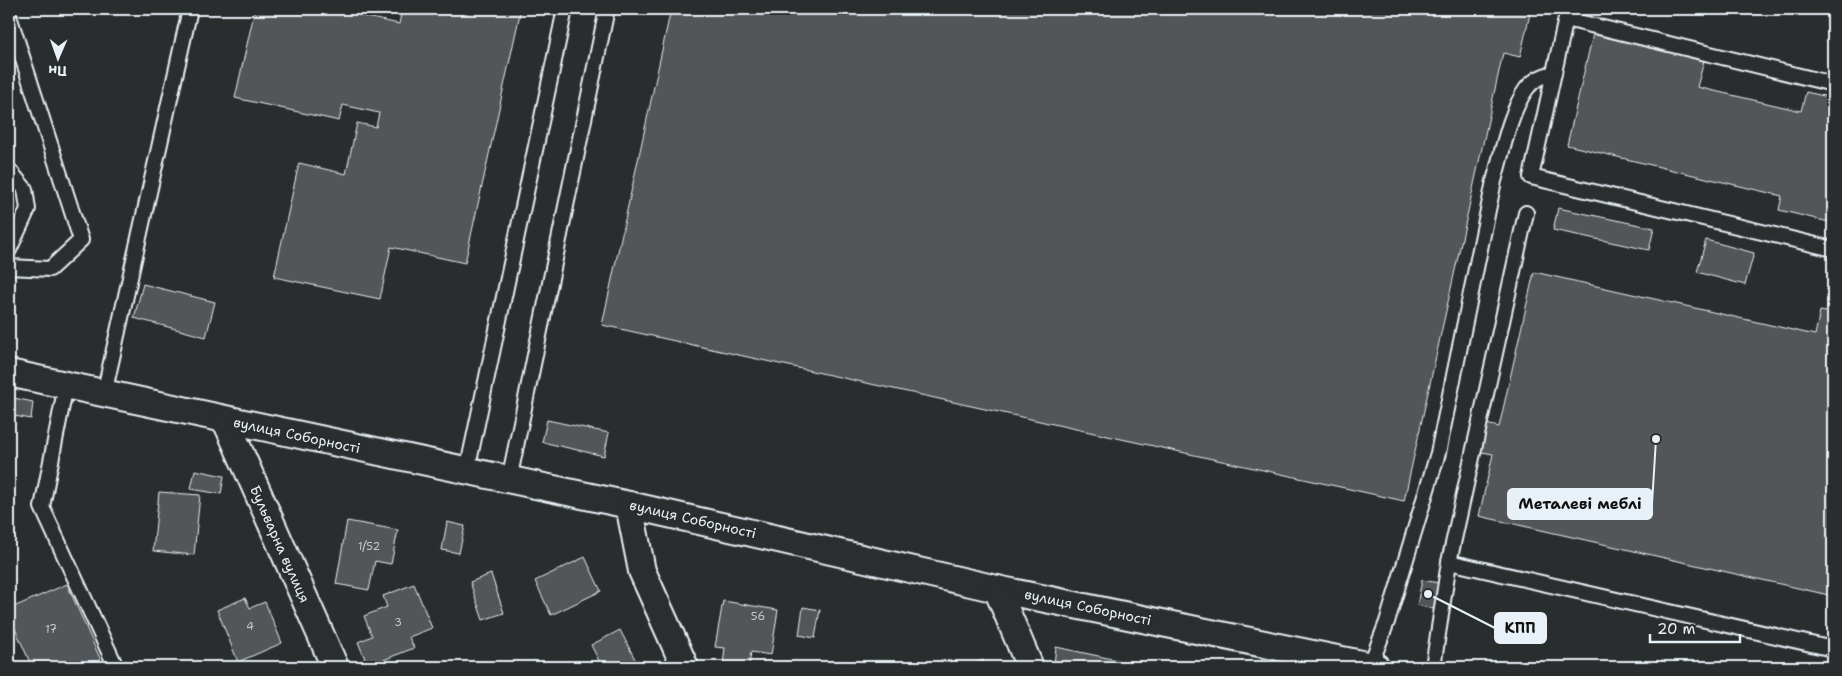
<svg xmlns="http://www.w3.org/2000/svg" width="1842" height="676" font-family="'Shantell Sans',sans-serif">
<style>
.building{fill:#535759;stroke:#e8f1f8}
.lines{fill:none;stroke-linecap:round;stroke-linejoin:round}
.service-casing{stroke:#e8f1f8;stroke-width:18}
.minor-casing{stroke:#e8f1f8;stroke-width:30}
.service{stroke:#2a2d2e;stroke-width:14}
.minor{stroke:#2a2d2e;stroke-width:26}
.labels{text-anchor:middle;dominant-baseline:central;stroke-width:5;stroke-linejoin:round;paint-order:stroke}
.number-label{font-size:11px;fill:#c3cad0}
.street-label{font-size:14px;fill:#e8f1f8;stroke:#2a2d2e}
.leader{fill:none;stroke:#e8f1f8;stroke-width:2}
.callout-dot{fill:#e8f1f8;stroke:#2a2d2e;stroke-width:2}
.callout{fill:#e8f1f8;stroke:#e8f1f8;stroke-width:2}
.callout-label{font-size:15px;text-anchor:middle;font-weight:bold;fill:#111}
</style>
<rect width="100%" height="100%" fill="#2a2d2e"/>
<filter id="ink" filterUnits="userSpaceOnUse"><feTurbulence type="fractalNoise" baseFrequency=".02" numOctaves="2"/><feDisplacementMap in="SourceGraphic" scale="10" xChannelSelector="R" yChannelSelector="G"/><feConvolveMatrix kernelMatrix="1 2 1 2 8 2 1 2 1" color-interpolation-filters="sRGB"/></filter>
<g filter="url(#ink)">
<!-- building -->
<g class="building">
<polygon points="255,9 364,9 362,16 399,24 402,9 521,9 465,263 391,247 380,299 274,277 299,163 346,174 357,123 376,127 379,113 343,105 339,121 235,98"/>
<polygon points="671,9 1531,9 1520,57 1503,53 1404,501 602,325"/>
<polygon points="1593,34 1704,61 1697,87 1801,111 1806,92 1833,98 1833,223 1779,210 1782,196 1567,145"/>
<polygon points="1558,208 1654,228 1649,250 1553,230"/>
<polygon points="1706,240 1754,253 1745,285 1697,272"/>
<polygon points="1534,272 1815,335 1820,311 1833,313 1833,596 1479,516 1493,454 1476,451 1482,423 1499,427"/>
<polygon points="143,284 215,302 206,337 134,318"/>
<polygon points="9,397 33,402 31,419 9,415"/>
<polygon points="547,420 609,433 604,456 542,442"/>
<polygon points="195,470 224,476 221,494 191,489"/>
<polygon points="159,492 200,495 194,555 153,551"/>
<polygon points="347,521 398,530 391,564 375,561 369,590 336,584"/>
<polygon points="447,522 465,526 459,553 442,550"/>
<polygon points="585,557 601,591 551,615 535,581"/>
<polygon points="491,574 504,613 483,620 470,582"/>
<polygon points="1422,580 1439,583 1434,609 1417,605"/>
<polygon points="67,584 93,643 104,667 32,667 9,615 9,609"/>
<polygon points="414,584 432,628 409,637 414,648 368,666 358,642 372,636 364,616 387,607 383,596"/>
<polygon points="245,598 250,608 265,602 282,643 238,662 217,610"/>
<polygon points="723,601 778,610 771,655 751,652 749,667 723,665 725,648 715,647"/>
<polygon points="803,607 820,610 815,638 799,635"/>
<polygon points="620,630 639,667 602,667 591,645"/>
<polygon points="1056,647 1150,667 1068,667 1054,664"/>
<polygon points="983,660 986,667 967,667"/>
</g>
<g class="lines">
<!-- service casing -->
<g class="service-casing">
<g id="service">
<polyline points="1568,9 1531,177 1833,249"/>
<polyline points="9,16 81,240 50,269 9,267"/>
<polyline points="1566,19 1833,84"/>
<polyline points="9,170 25,189 28,209 9,250"/>
<polyline points="66,385 42,507 116,667"/>
<polyline points="104,394 190,9"/>
<polyline points="467,471 565,9"/>
<polyline points="509,480 607,9"/>
<polyline points="1449,562 1833,649"/>
<path d="M1370 666 1387 622 1438 453 1494 181C1502 153 1510 111 1527 88 1534 79 1544 75 1554 73"/>
<polyline points="1433,667 1449,562 1526,213"/>
</g>
</g>
<!-- minor casing -->
<g class="minor-casing">
<g id="minor">
<polyline points="9,373 629,505 997,589 1376,667"/>
<polyline points="226,421 335,667"/>
<polyline points="629,505 642,571 685,667"/>
<polyline points="997,589 1030,667"/>
</g>
</g>
<!-- service -->
<use href="#service" class="service"/>
<!-- minor -->
<use href="#minor" class="minor"/>
</g>
</g>
<g class="labels">
<!-- number labels -->
<g class="number-label">
<text x="369" y="546">1/52</text>
<text x="758" y="616">56</text>
<text x="398" y="622">3</text>
<text x="250" y="626">4</text>
<text x="51" y="629">17</text>
</g>
<!-- street labels -->
<g class="street-label">
<text transform="translate(297 435) rotate(12)">вулиця Соборності</text>
<text transform="translate(693 519) rotate(13)">вулиця Соборності</text>
<text transform="translate(280 544) rotate(66)">Бульварна вулиця</text>
<text transform="translate(1088 607) rotate(12)">вулиця Соборності</text>
</g>
</g>
<!-- callouts -->
<path class="leader" d="M1656 439L1652 504M1428 594L1495 628"/>
<g class="callout-dot">
<circle cx="1656" cy="439" r="5"/>
<circle cx="1428" cy="594" r="5"/>
</g>
<g class="callout">
<rect x="1508" y="489" width="144" height="30" rx="5"/>
<rect x="1495" y="613" width="51" height="30" rx="5"/>
</g>
<g class="callout-label">
<text x="1580" y="509">Металеві меблі</text>
<text x="1520" y="633">КПП</text>
</g>
<!-- margin -->
<rect width="1842" height="676" fill="none" stroke="#2a2d2e" stroke-width="30"/>
<rect x="15" y="15" width="1812" height="646" fill="none" stroke="#e8f1f8" stroke-width="2" filter="url(#ink)"/>
<!-- north arrow -->
<g transform="translate(58 58) rotate(182)" stroke="#2a2d2e" stroke-width="4" paint-order="stroke">
<path d="M0-4L9 19L0 12L-9 19Z" fill="#e8f1f8"/>
<text y="-8" font-size="14" font-weight="bold" text-anchor="middle" fill="#e8f1f8">Пн</text>
</g>
<!-- scale -->
<path d="M1650 634v8h90v-8" fill="none" stroke="#e8f1f8" stroke-width="2.5"/>
<text x="1657" y="634" font-size="15" fill="#e8f1f8" stroke="#2a2d2e" stroke-width="4" paint-order="stroke">20 m</text>
</svg>
